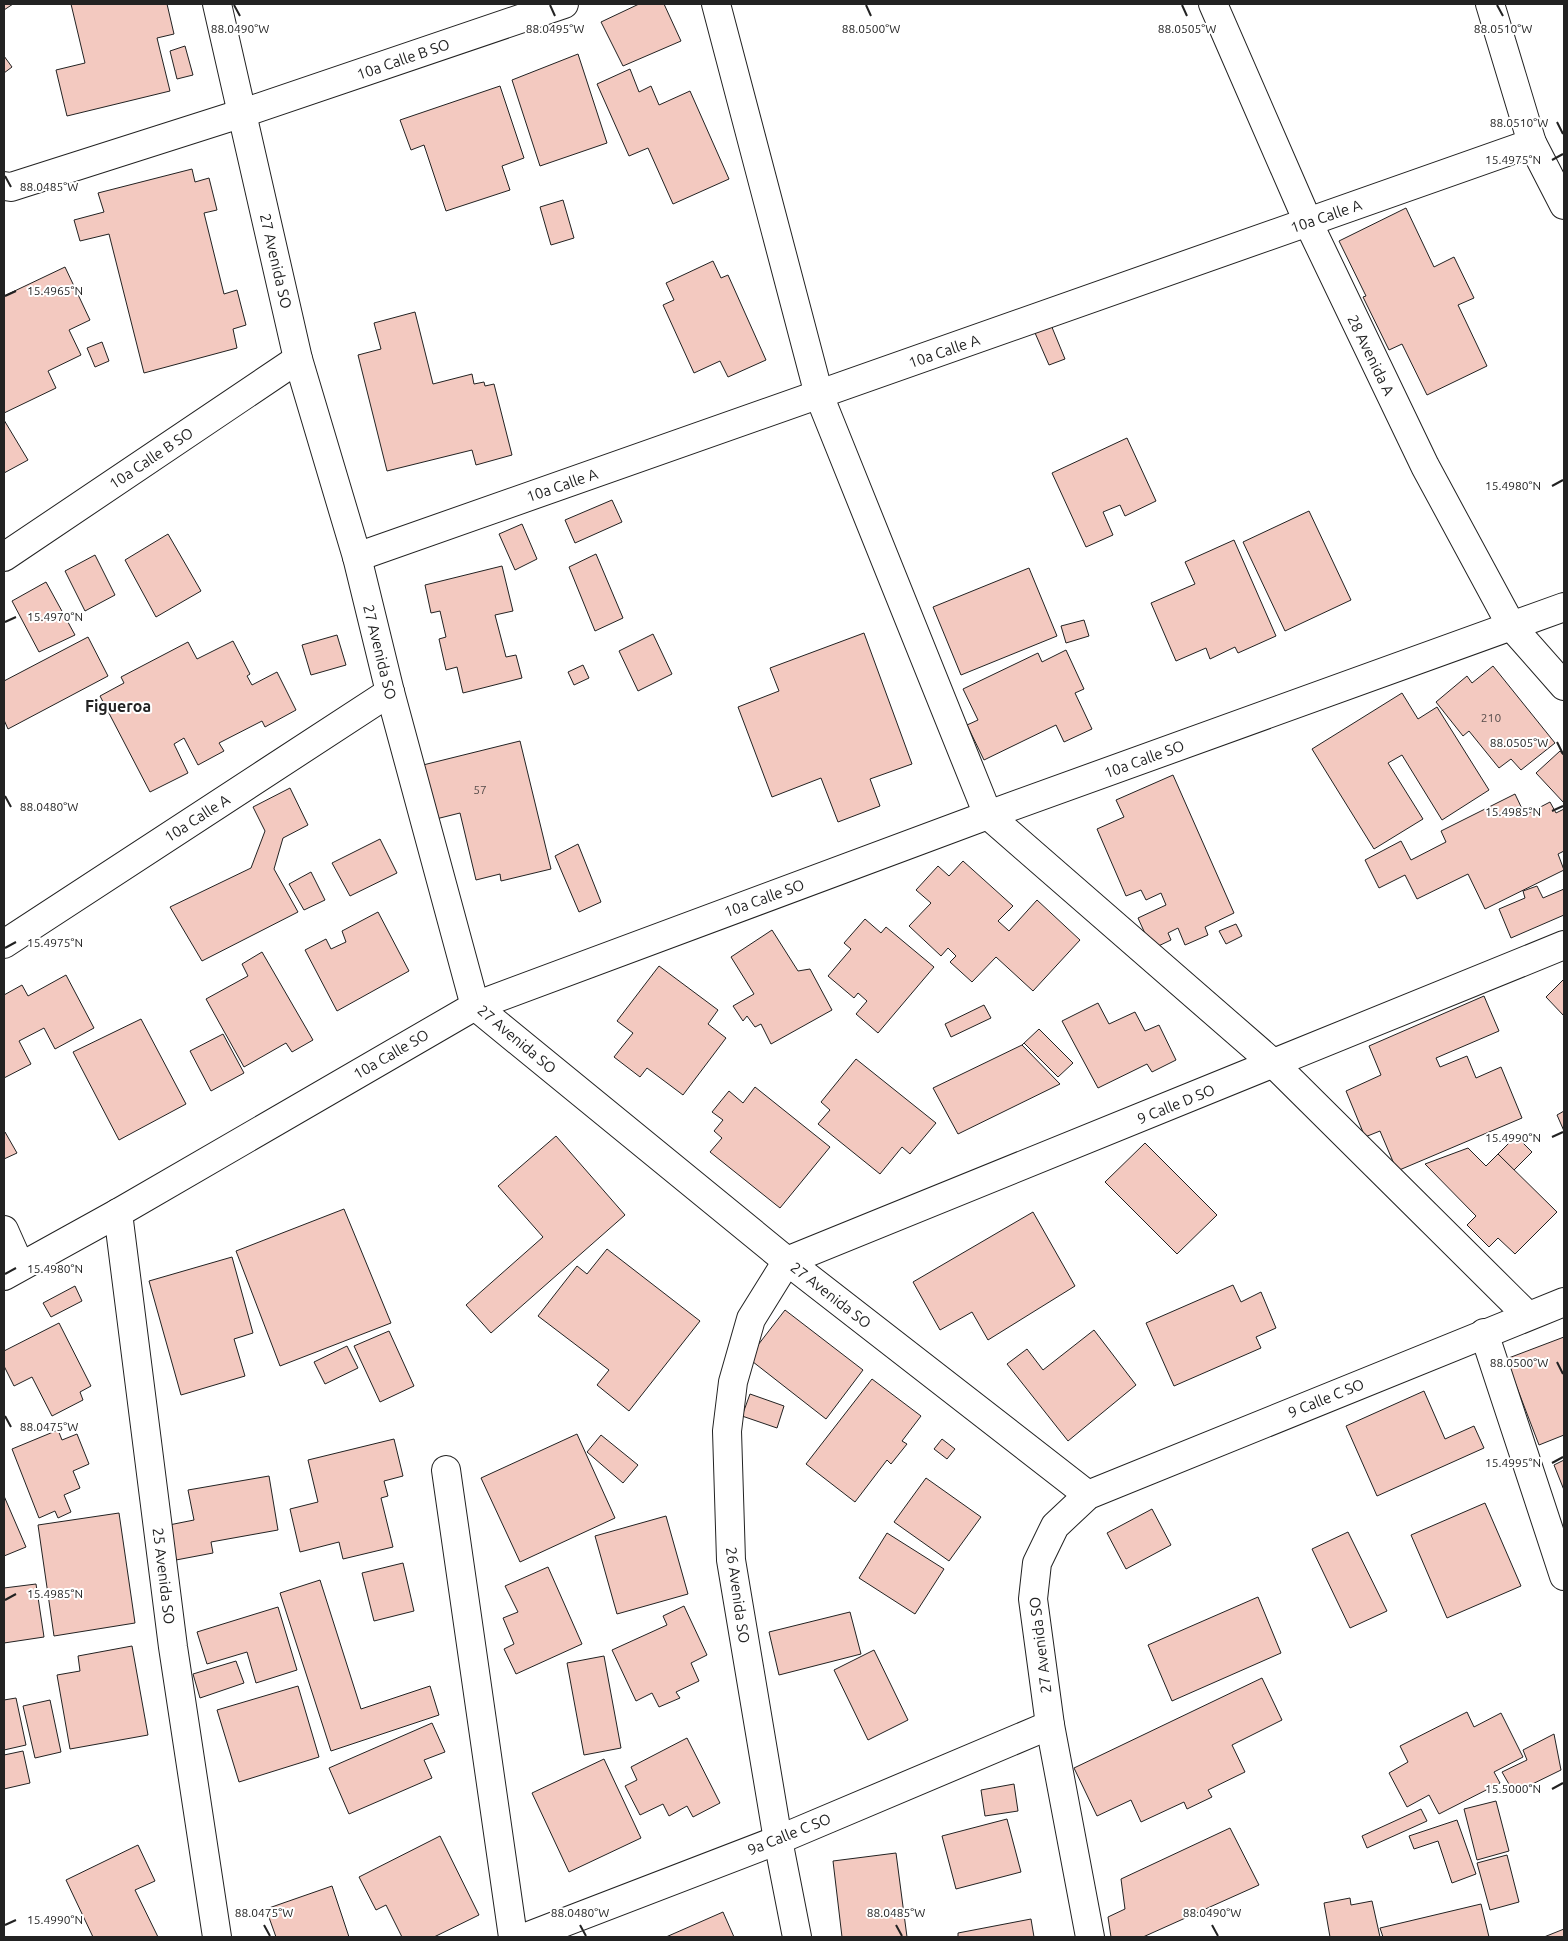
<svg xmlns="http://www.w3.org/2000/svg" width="1568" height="1941" font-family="Ubuntu,sans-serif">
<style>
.building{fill:#f3c9c0;stroke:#222}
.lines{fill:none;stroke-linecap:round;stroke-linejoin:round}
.minor-casing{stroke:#222;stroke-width:30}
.minor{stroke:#fff;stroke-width:28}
.ticks{fill:none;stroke:#222;stroke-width:2}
.labels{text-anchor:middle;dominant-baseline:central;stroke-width:4;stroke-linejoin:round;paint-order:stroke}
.number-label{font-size:12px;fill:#564c4a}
.street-label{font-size:15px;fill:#222;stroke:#fff}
.neighbourhood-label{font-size:16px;font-weight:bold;fill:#222;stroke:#fff}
.ticks-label{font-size:12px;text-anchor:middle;fill:#222;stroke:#fff;stroke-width:4;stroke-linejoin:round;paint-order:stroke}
</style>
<rect width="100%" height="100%" fill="#fff"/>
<!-- building -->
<g class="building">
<polygon points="4,4 13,4 4,10"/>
<polygon points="71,4 167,4 174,34 157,38 170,91 67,116 56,70 85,63"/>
<polygon points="639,4 664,4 681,41 623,66 601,22"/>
<polygon points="185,46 193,75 177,79 170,51"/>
<polygon points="578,54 607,143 540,166 512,80"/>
<polygon points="4,56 12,67 4,73"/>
<polygon points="630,69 639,92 651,86 659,105 690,91 729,179 673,204 648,148 629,156 597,84"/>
<polygon points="500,86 524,158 502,166 510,190 446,211 424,145 411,150 400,120"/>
<polygon points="192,169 195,182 209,178 217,210 204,213 224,294 237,290 246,325 233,329 237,348 144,373 109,234 80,241 74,220 104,212 98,193"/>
<polygon points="563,200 574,238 551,245 540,207"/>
<polygon points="1406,208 1434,267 1454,257 1474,298 1458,305 1487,366 1427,395 1402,344 1389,350 1363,297 1366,296 1339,241"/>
<polygon points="713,261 721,278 728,275 766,360 728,377 720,361 694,373 663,305 674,300 666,283"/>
<polygon points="65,267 90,320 69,330 81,355 48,371 56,388 4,413 4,296"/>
<polygon points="415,312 433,384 472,374 474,384 484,382 485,386 494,384 512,455 476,465 472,450 387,471 358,355 381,349 374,323"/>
<polygon points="1049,320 1065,359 1049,365 1032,326"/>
<polygon points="102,342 109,361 95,367 87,348"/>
<polygon points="4,420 28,460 4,473"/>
<polygon points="1127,438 1156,501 1125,516 1120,505 1103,512 1113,535 1086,547 1052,473"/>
<polygon points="612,500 622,522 575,543 565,520"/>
<polygon points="1309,511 1351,600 1285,631 1243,542"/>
<polygon points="522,524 537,559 515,570 499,534"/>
<polygon points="168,534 201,591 156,617 125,560"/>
<polygon points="1234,540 1276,636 1238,653 1235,647 1210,659 1206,648 1176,661 1151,603 1195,584 1185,562"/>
<polygon points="596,554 623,618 595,631 569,567"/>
<polygon points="95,555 115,595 85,611 65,571"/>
<polygon points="502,566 513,611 495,615 506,657 516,655 522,678 463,693 457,667 446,670 439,639 446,637 440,611 431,613 425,585"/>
<polygon points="1029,568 1057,636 961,675 933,607"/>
<polygon points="46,582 75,635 39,652 12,601"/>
<polygon points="1084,620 1089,636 1066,643 1061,626"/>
<polygon points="864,633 912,764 870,779 880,806 838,822 821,778 772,797 738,707 779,691 770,668"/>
<polygon points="653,634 672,674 638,691 619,651"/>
<polygon points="337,635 346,665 311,675 302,645"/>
<polygon points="88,637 108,676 8,729 4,720 4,681"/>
<polygon points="233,641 250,674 247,676 252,685 277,672 296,710 265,727 262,721 219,743 224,751 198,765 184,738 174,744 188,773 150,792 100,696 124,683 121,677 188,642 197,659"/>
<polygon points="1066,650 1084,689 1075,693 1092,729 1064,742 1056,725 984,760 967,725 978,720 963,689 1038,653 1042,662"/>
<polygon points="583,665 589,678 574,685 568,672"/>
<polygon points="1493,666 1555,743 1521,770 1511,759 1499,768 1469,731 1463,736 1436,702 1467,676 1472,683"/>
<polygon points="1402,693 1418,719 1437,707 1489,790 1442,820 1402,755 1388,763 1423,819 1374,849 1312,749"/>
<polygon points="520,741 551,869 501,881 500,874 476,880 460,813 436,819 423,765"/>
<polygon points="1560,751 1564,756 1564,803 1536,773"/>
<polygon points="1173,775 1234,913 1205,927 1208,935 1185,945 1178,928 1168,933 1171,940 1152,949 1138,918 1166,905 1161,893 1146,900 1141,890 1126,896 1097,829 1124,817 1116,800"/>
<polygon points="290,788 308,825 283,838 274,869 298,912 202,961 170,907 251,868 265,831 253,807"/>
<polygon points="1515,794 1525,815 1550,802 1556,813 1564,809 1564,851 1558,854 1564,870 1485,909 1468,874 1417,899 1405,875 1379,888 1365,860 1401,841 1411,860 1446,842 1441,831"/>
<polygon points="380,839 397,873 350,896 332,863"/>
<polygon points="578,844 601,902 579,912 555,856"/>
<polygon points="963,861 1013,906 998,921 1009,931 1037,900 1080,940 1033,991 996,957 972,982 950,962 956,956 948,948 941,956 909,926 931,903 916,890 938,866 949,876"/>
<polygon points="311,872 325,900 304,910 289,884"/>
<polygon points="1537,886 1543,898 1564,889 1564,915 1511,938 1499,909 1525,898 1523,891"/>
<polygon points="378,912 409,971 337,1011 305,950 326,939 331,949 346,942 342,931"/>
<polygon points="865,919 881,933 886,927 934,967 878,1033 856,1014 867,1001 858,993 854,998 828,976 851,949 844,943"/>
<polygon points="1236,924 1242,936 1226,944 1219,931"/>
<polygon points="772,930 798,971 810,969 832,1010 771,1044 761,1024 755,1027 747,1016 743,1021 733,1006 754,994 731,957"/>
<polygon points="262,952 313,1040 292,1052 286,1043 244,1067 206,999 248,976 242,964"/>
<polygon points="659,966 718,1010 708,1024 726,1038 683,1095 647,1068 640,1077 614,1057 633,1033 617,1021"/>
<polygon points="66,975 94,1028 55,1049 44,1028 19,1041 31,1064 4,1078 4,995 22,985 28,996"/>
<polygon points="1564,979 1564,1016 1546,997"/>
<polygon points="1484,996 1499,1031 1436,1058 1440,1067 1467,1056 1476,1078 1501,1067 1522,1118 1397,1171 1380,1131 1365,1137 1346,1091 1381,1075 1369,1046"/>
<polygon points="1098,1003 1109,1024 1135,1012 1145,1031 1159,1025 1176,1060 1152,1072 1147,1064 1098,1088 1062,1021"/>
<polygon points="984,1005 991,1018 951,1037 945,1024"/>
<polygon points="141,1019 186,1104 119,1140 73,1052"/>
<polygon points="1039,1029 1073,1063 1058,1077 1024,1043 1022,1045"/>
<polygon points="223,1034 244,1073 211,1091 190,1051"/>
<polygon points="1022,1045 1060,1084 958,1134 933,1088"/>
<polygon points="856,1059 936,1123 910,1154 902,1147 880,1174 818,1124 830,1110 821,1102"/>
<polygon points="755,1087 830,1147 780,1208 710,1152 722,1138 714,1131 723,1120 712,1112 729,1091 743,1103"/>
<polygon points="1564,1111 1564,1131 1557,1115"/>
<polygon points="5,1132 17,1153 4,1159 4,1133"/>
<polygon points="556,1136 625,1215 491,1333 466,1305 543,1237 498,1186"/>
<polygon points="1516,1136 1532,1152 1514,1170 1498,1154"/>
<polygon points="1145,1143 1217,1215 1177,1254 1105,1182"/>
<polygon points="1468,1148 1486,1166 1498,1154 1557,1212 1515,1254 1498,1238 1489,1247 1467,1225 1476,1216 1425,1164"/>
<polygon points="344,1209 391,1323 280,1366 236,1251"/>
<polygon points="1033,1212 1075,1286 988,1340 972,1312 940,1330 913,1282"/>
<polygon points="607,1249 700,1321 629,1411 597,1385 609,1370 538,1316 577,1266 587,1274"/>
<polygon points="232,1257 253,1333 234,1339 245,1376 181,1395 149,1281"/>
<polygon points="1233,1285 1241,1302 1261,1292 1276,1328 1256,1337 1261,1348 1174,1386 1146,1323"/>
<polygon points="75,1286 82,1301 51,1317 43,1303"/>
<polygon points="785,1310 863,1370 826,1419 748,1358"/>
<polygon points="59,1323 91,1386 80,1392 83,1400 52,1416 32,1377 14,1386 4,1366 4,1351"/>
<polygon points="1094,1330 1136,1385 1068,1441 1007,1364 1027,1349 1043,1370"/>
<polygon points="389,1331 414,1386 380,1402 354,1346"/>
<polygon points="1564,1337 1564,1435 1539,1445 1506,1359"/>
<polygon points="347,1346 358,1368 325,1384 314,1362"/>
<polygon points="872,1379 921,1416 902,1441 907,1444 891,1464 887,1460 855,1502 806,1464"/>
<polygon points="1424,1391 1445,1439 1474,1426 1484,1448 1377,1496 1346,1426"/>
<polygon points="750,1394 784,1406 777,1428 742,1416"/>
<polygon points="58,1430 62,1440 77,1434 89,1464 73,1471 80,1488 64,1495 71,1512 58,1518 55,1511 39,1518 12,1449"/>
<polygon points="577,1434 615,1518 520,1562 481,1478"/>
<polygon points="601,1435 638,1465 623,1483 587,1452"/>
<polygon points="394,1439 403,1476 384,1481 388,1496 381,1498 393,1547 343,1559 339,1542 300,1552 290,1509 318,1502 308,1460"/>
<polygon points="942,1439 955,1449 947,1459 934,1449"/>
<polygon points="1564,1460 1564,1490 1554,1465"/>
<polygon points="269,1476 278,1530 211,1542 213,1553 176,1560 169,1525 194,1520 188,1490"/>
<polygon points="926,1478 981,1517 949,1561 894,1522"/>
<polygon points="4,1496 26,1547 4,1556"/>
<polygon points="1485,1503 1521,1586 1447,1618 1411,1535"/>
<polygon points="1152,1509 1171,1545 1126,1569 1107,1533"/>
<polygon points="119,1513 135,1623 54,1636 38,1525"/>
<polygon points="666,1516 688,1594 617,1614 595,1536"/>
<polygon points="1348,1532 1387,1611 1350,1628 1312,1549"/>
<polygon points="887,1533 944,1569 915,1614 859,1578"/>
<polygon points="403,1563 414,1611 374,1621 362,1573"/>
<polygon points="548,1567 582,1644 516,1674 504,1649 514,1644 503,1618 518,1612 505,1586"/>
<polygon points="320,1580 361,1709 430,1686 439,1715 331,1751 280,1593"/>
<polygon points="36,1584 44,1637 4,1643 4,1588"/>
<polygon points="1258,1597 1281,1653 1172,1701 1148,1645"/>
<polygon points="684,1606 707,1655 691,1663 699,1681 676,1692 680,1698 659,1707 652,1693 636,1701 612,1650 667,1625 663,1616"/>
<polygon points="278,1607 297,1670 256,1683 247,1652 207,1664 197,1632"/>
<polygon points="850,1612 861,1654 779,1675 769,1632"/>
<polygon points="132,1646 148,1735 70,1749 57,1675 80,1671 78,1656"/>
<polygon points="874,1650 908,1720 868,1740 834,1670"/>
<polygon points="604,1656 621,1748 584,1755 567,1663"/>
<polygon points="236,1661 244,1683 200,1698 193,1674"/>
<polygon points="1262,1678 1282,1720 1232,1745 1245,1772 1208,1790 1212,1797 1187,1809 1184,1802 1141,1822 1131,1800 1097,1816 1074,1768"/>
<polygon points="298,1686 319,1757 239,1782 217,1710"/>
<polygon points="16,1698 26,1745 4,1750 4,1700"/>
<polygon points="50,1700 61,1752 35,1758 23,1706"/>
<polygon points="1467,1712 1474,1727 1501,1713 1523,1757 1494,1772 1500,1783 1439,1814 1429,1795 1407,1807 1389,1773 1408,1762 1400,1746"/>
<polygon points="432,1723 445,1752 424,1760 432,1778 349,1814 329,1768"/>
<polygon points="1554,1734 1561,1770 1514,1793 1502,1772 1527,1760 1523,1750"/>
<polygon points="687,1738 720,1803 693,1817 687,1806 669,1816 663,1804 640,1815 625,1786 637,1780 631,1767"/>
<polygon points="23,1751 30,1783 4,1789 4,1755"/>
<polygon points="604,1759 641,1838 569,1872 532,1793"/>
<polygon points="1014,1784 1018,1811 985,1816 981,1790"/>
<polygon points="1496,1801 1509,1851 1477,1860 1464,1809"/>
<polygon points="1421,1809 1427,1821 1367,1848 1362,1836"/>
<polygon points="1007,1819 1021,1872 956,1889 942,1836"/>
<polygon points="1457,1820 1476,1874 1452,1883 1438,1841 1414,1849 1409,1836"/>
<polygon points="1230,1828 1259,1885 1143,1937 1111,1937 1108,1917 1125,1909 1121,1879"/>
<polygon points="440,1836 479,1915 434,1937 402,1937 386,1905 376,1910 359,1877"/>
<polygon points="138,1845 155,1881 135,1890 158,1937 93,1937 66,1880"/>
<polygon points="896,1853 907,1937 842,1937 833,1861"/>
<polygon points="1507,1855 1519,1902 1490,1910 1477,1863"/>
<polygon points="332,1886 349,1937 276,1937 266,1909"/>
<polygon points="1350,1898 1351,1905 1372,1901 1380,1937 1330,1937 1324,1903"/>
<polygon points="1481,1904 1489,1937 1383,1937 1380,1928"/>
<polygon points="723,1912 734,1937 666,1937"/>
<polygon points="1031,1919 1034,1937 958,1937 958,1933"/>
<polygon points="1564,1929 1564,1937 1544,1937"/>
</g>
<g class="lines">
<!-- minor casing -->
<g class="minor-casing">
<g id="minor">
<polyline points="217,4 298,359 357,557 390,692 475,1006 787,1261 1088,1495"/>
<polyline points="716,4 819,395 988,815 1274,1064 1528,1316"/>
<polyline points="1213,4 1308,222 1425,466 1512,627 1564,686"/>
<polyline points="1490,4 1532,143 1564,205"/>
<polyline points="4,186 11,187 243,113 564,4"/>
<polyline points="4,557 298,359"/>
<polyline points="357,557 1532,143"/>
<polyline points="4,944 390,692"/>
<polyline points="118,1213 173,1647 217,1937"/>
<polyline points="4,1230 20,1266"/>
<polyline points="787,1261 1564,945"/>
<polyline points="787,1261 751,1319 733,1382 727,1431 731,1560 778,1840 797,1937"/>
<polyline points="4,1276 118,1213 475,1006 988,815 1564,607"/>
<polyline points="1484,1333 1564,1576"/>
<polyline points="446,1470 513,1937"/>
<polyline points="526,1937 778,1840 1050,1725"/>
<polyline points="1090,1937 1050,1725 1033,1599 1037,1563 1055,1526 1088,1495 1564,1302"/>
</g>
</g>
<!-- minor -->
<use href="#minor" class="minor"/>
</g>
<!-- ticks -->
<path class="ticks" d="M234 5 240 16M550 5 555 16M866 5 871 16M1182 5 1187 16M1497 5 1503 16M1557 122 1563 134M1552 160 1563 154M5 176 11 187M5 296 16 291M1552 486 1563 480M5 622 16 617M1557 742 1563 754M5 796 11 807M1552 811 1563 806M5 948 16 942M1552 1137 1563 1132M5 1274 16 1268M1557 1362 1563 1374M5 1416 11 1427M1552 1463 1563 1457M5 1600 16 1594M1552 1789 1563 1783M5 1925 16 1920M264 1925 270 1936M580 1925 586 1936M896 1925 902 1936M1212 1925 1218 1936"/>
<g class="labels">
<!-- number labels -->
<g class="number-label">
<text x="1491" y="717">210</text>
<text x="480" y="789">57</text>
</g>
<!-- street labels -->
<g class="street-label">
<text transform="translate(403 59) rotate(-19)">10a Calle B SO</text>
<text transform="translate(1326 216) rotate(-19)">10a Calle A</text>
<text transform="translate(276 261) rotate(77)">27 Avenida SO</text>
<text transform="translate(944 351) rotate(-19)">10a Calle A</text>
<text transform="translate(1371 355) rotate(64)">28 Avenida A</text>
<text transform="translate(151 458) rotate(-34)">10a Calle B SO</text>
<text transform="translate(562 485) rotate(-19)">10a Calle A</text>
<text transform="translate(380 652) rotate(76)">27 Avenida SO</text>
<text transform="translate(1144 759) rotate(-20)">10a Calle SO</text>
<text transform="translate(197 818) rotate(-33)">10a Calle A</text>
<text transform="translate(764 898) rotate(-20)">10a Calle SO</text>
<text transform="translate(517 1039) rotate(40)">27 Avenida SO</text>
<text transform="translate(391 1054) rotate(-30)">10a Calle SO</text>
<text transform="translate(1176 1104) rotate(-22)">9 Calle D SO</text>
<text transform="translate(831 1295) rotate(38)">27 Avenida SO</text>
<text transform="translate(1326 1398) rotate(-22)">9 Calle C SO</text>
<text transform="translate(164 1576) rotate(83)">25 Avenida SO</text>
<text transform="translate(738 1595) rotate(82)">26 Avenida SO</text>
<text transform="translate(1040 1645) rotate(-97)">27 Avenida SO</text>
<text transform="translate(789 1834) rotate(-22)">9a Calle C SO</text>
</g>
<!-- neighbourhood labels -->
<g class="neighbourhood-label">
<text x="118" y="706">Figueroa</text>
</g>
</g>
<g class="ticks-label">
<text x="1503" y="33">88.0510°W</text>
<text x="240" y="33">88.0490°W</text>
<text x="555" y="33">88.0495°W</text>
<text x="871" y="33">88.0500°W</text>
<text x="1187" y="33">88.0505°W</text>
<text x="1519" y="127">88.0510°W</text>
<text x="1513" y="164">15.4975°N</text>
<text x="49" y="191">88.0485°W</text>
<text x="55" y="295">15.4965°N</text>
<text x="1513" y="490">15.4980°N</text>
<text x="55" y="621">15.4970°N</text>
<text x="1519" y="747">88.0505°W</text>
<text x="49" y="811">88.0480°W</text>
<text x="1513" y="816">15.4985°N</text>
<text x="55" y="947">15.4975°N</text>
<text x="1513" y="1142">15.4990°N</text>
<text x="55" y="1273">15.4980°N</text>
<text x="1519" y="1367">88.0500°W</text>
<text x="49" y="1431">88.0475°W</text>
<text x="1513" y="1467">15.4995°N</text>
<text x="55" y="1598">15.4985°N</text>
<text x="1513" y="1793">15.5000°N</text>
<text x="264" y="1917">88.0475°W</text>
<text x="580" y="1917">88.0480°W</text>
<text x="896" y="1917">88.0485°W</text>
<text x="1212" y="1917">88.0490°W</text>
<text x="55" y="1924">15.4990°N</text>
</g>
<!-- border -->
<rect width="1568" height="1941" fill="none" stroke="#222222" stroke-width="10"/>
</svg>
